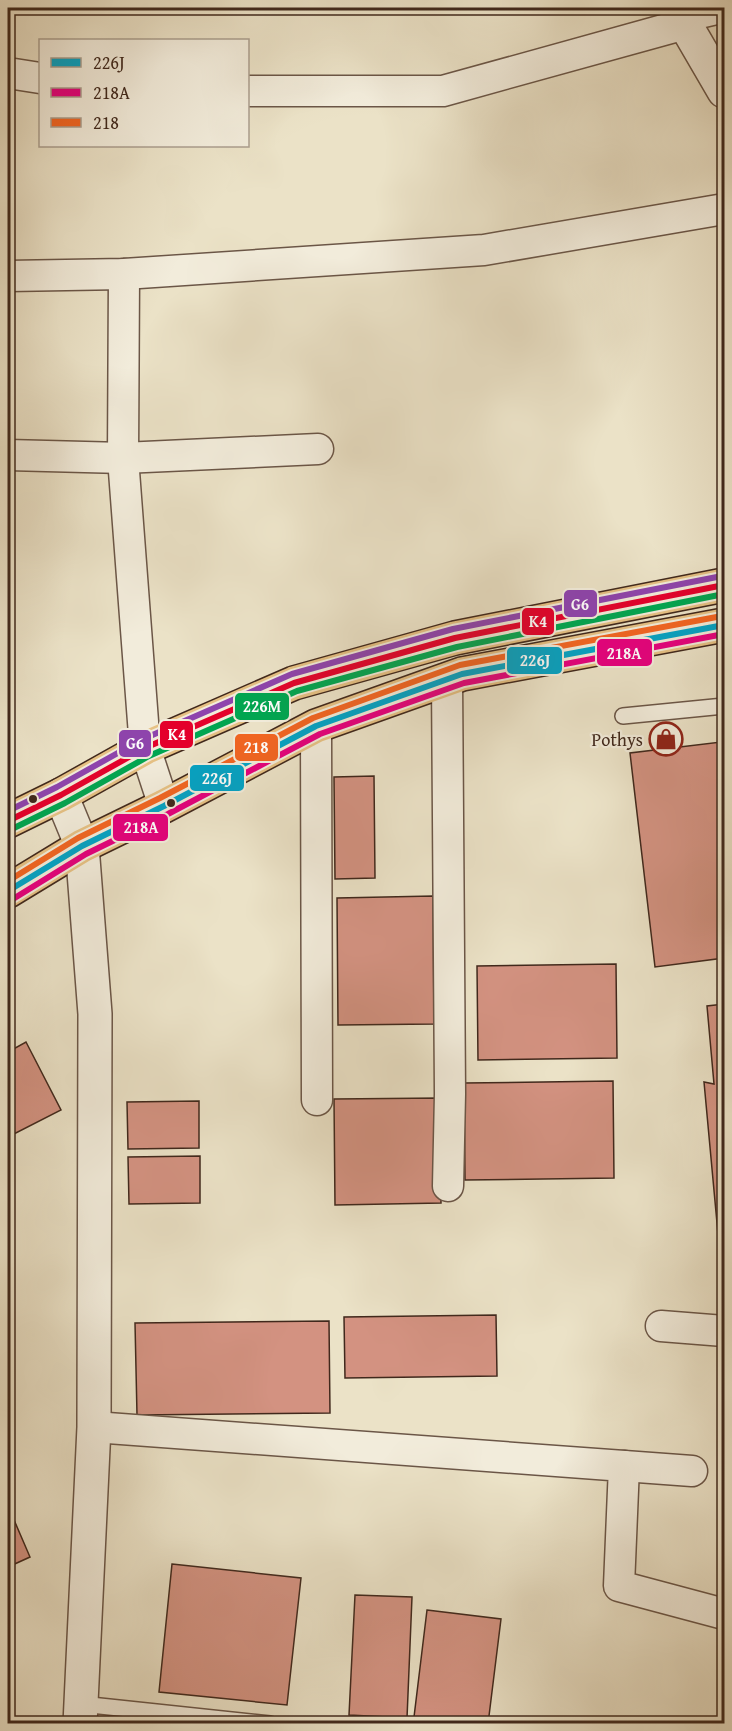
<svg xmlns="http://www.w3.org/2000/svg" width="732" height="1731" font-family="'Gentium Book Plus',serif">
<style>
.building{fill:#d39281;stroke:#40281c;stroke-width:1.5}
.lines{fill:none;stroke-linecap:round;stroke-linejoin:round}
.service-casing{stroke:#6b5647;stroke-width:18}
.minor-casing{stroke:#6b5647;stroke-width:33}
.tertiary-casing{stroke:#6b5647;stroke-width:36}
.trunk-casing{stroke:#40281c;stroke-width:36}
.service{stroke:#f2ecdb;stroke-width:15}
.minor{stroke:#f2ecdb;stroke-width:30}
.tertiary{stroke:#f2ecdb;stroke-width:33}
.trunk{stroke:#e6c184;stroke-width:33}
.bus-1-casing{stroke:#f2ecdb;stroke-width:10}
.bus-2-casing{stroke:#f2ecdb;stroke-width:10}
.bus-3-casing{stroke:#f2ecdb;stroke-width:10}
.bus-4-casing{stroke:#f2ecdb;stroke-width:10}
.bus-5-casing{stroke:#f2ecdb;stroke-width:10}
.bus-6-casing{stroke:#f2ecdb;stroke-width:10}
.bus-1{stroke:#03a3c5;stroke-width:6}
.bus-2{stroke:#e5007d;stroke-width:6}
.bus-3{stroke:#f26522;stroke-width:6}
.bus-4{stroke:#e4002b;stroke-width:6}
.bus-5{stroke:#00a651;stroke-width:6}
.bus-6{stroke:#8e44ad;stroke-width:6}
.bus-dot{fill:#40281c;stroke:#f2ecdb;stroke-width:2}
.labels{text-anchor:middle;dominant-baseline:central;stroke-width:4.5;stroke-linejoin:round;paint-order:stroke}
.poi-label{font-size:18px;fill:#40281c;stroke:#f2ecdb;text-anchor:end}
.line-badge{stroke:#f2ecdb;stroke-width:2}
.badge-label{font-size:16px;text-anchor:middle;font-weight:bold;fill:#fff}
</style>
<rect width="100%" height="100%" fill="#ebe2c7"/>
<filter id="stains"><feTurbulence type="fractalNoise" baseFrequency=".00333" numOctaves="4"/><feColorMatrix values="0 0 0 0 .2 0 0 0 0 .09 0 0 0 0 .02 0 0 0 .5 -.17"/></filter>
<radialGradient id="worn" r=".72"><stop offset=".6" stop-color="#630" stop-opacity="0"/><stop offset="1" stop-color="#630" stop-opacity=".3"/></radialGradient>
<!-- building -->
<g class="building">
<polygon points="721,742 724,774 724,958 655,967 630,753"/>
<polygon points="374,776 375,878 335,879 334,777"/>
<polygon points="433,896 434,1024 338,1025 337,898"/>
<polygon points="616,964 617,1058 478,1060 477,966"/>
<polygon points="724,1004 724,1233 718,1234 704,1082 714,1084 707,1006"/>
<polygon points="26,1042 61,1110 8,1137 8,1052"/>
<polygon points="613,1081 614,1178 465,1180 464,1083"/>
<polygon points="440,1098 441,1203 335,1205 334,1099"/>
<polygon points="199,1101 199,1148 128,1149 127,1102"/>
<polygon points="200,1156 200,1203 129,1204 128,1157"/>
<polygon points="496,1315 497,1376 345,1378 344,1317"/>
<polygon points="329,1321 330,1413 137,1415 135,1323"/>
<polygon points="8,1506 30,1557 8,1567"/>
<polygon points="172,1564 301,1578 287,1705 159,1692"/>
<polygon points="355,1595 412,1597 407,1718 349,1715"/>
<polygon points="427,1610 501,1619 488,1724 468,1724 414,1717"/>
</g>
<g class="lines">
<!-- service casing -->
<g class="service-casing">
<g id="service">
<polyline points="685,24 724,15"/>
<polyline points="623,716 724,706"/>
<polyline points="81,1704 270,1724"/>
</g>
</g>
<!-- minor casing -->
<g class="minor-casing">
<g id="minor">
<polyline points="8,73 40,78"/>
<polyline points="248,91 443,91 685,24"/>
<polyline points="124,274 123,458 145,748 164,806"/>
<polyline points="8,276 124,274 484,250 724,209"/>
<polyline points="8,455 123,458 318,449"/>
<polyline points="447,679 450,1094 448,1186"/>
<polyline points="316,726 317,1100"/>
<polyline points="661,1326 724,1331"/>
<polyline points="94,1427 624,1466 619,1586 724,1614"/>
<polyline points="624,1466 692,1471"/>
</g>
</g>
<!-- tertiary casing -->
<g class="tertiary-casing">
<g id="tertiary">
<polyline points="678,8 685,24 724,91"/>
<polyline points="61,795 82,846 95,1014 94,1427 80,1724"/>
</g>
</g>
<!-- trunk casing -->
<g class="trunk-casing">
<g id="trunk">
<polyline points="8,821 61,795 145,748 294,683 455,638 724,585"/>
<polyline points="8,891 82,846 164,806 316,726 462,674 724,625"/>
</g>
</g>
<!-- service -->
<use href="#service" class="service"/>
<!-- minor -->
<use href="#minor" class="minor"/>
<!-- tertiary -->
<use href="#tertiary" class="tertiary"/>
<!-- trunk -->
<use href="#trunk" class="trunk"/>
<!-- bus-1 casing -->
<g class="bus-1-casing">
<polyline id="bus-1" points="8,891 82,846 164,806 316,726 462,674 724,625"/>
</g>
<!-- bus-2 casing -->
<g class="bus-2-casing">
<polyline id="bus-2" points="13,899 86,854 168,814 320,734 464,683 724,634"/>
</g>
<!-- bus-3 casing -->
<g class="bus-3-casing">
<polyline id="bus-3" points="8,881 78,838 160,798 313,718 460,665 722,616"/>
</g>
<!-- bus-4 casing -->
<g class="bus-4-casing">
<polyline id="bus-4" points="8,821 61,795 145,748 294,683 455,638 724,585"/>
</g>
<!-- bus-5 casing -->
<g class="bus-5-casing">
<polyline id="bus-5" points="12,829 65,803 149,756 297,691 457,647 724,594"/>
</g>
<!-- bus-6 casing -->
<g class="bus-6-casing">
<polyline id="bus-6" points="8,811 57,787 141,740 292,674 453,629 722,576"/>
</g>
<!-- bus-1 -->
<use href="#bus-1" class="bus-1"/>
<!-- bus-2 -->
<use href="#bus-2" class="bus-2"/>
<!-- bus-3 -->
<use href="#bus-3" class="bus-3"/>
<!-- bus-4 -->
<use href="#bus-4" class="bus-4"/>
<!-- bus-5 -->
<use href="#bus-5" class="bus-5"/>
<!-- bus-6 -->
<use href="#bus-6" class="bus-6"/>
</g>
<!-- icons -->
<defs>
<g id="shop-ring" transform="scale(1.725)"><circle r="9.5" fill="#f2ecdb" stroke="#8f2418" stroke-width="1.5"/><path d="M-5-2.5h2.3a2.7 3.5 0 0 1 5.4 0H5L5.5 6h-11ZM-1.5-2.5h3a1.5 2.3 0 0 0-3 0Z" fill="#8f2418"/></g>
</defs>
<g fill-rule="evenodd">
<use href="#shop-ring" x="666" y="739"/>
</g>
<!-- markers -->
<g class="bus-dot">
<circle cx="33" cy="799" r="5"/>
<circle cx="171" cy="803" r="5"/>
</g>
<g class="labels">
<!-- poi labels -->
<g class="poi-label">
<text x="643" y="739">Pothys</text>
</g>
</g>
<g class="line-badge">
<rect x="563" y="589" width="35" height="29" rx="6" fill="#8e44ad"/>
<rect x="521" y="607" width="34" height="29" rx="6" fill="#e4002b"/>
<rect x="596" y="638" width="57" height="29" rx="6" fill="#e5007d"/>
<rect x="506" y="646" width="57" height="29" rx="6" fill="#03a3c5"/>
<rect x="234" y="692" width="56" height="29" rx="6" fill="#00a651"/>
<rect x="159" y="720" width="35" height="29" rx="6" fill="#e4002b"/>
<rect x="118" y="729" width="34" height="29" rx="6" fill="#8e44ad"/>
<rect x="234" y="733" width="45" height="29" rx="6" fill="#f26522"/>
<rect x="189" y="764" width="56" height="28" rx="6" fill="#03a3c5"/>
<rect x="112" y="813" width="57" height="29" rx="6" fill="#e5007d"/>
</g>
<g class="badge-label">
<text x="580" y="610">G6</text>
<text x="538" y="627">K4</text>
<text x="624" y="659">218A</text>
<text x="535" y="666">226J</text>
<text x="262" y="712">226M</text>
<text x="177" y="740">K4</text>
<text x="135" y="749">G6</text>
<text x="256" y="753">218</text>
<text x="217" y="784">226J</text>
<text x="141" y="833">218A</text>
</g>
<!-- margin -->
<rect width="732" height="1731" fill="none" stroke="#ebe2c7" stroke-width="30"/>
<rect x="9" y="9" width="714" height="1713" fill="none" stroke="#40281c" stroke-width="3"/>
<rect x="15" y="15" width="702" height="1701" fill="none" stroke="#40281c" stroke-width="1.5"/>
<!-- legend -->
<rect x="39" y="39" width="210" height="108" fill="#f2ecdb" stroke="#ab9e8f" stroke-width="1.5"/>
<rect x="51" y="58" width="30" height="9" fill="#03a3c5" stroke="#ab9e8f" stroke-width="1.5"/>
<text x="93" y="69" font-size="18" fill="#40281c">226J</text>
<rect x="51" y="88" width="30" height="9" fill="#e5007d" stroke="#ab9e8f" stroke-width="1.5"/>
<text x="93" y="99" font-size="18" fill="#40281c">218A</text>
<rect x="51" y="118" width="30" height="9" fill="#f26522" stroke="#ab9e8f" stroke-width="1.5"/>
<text x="93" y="129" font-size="18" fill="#40281c">218</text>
<rect width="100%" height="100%" filter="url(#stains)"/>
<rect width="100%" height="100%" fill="url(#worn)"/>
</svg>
